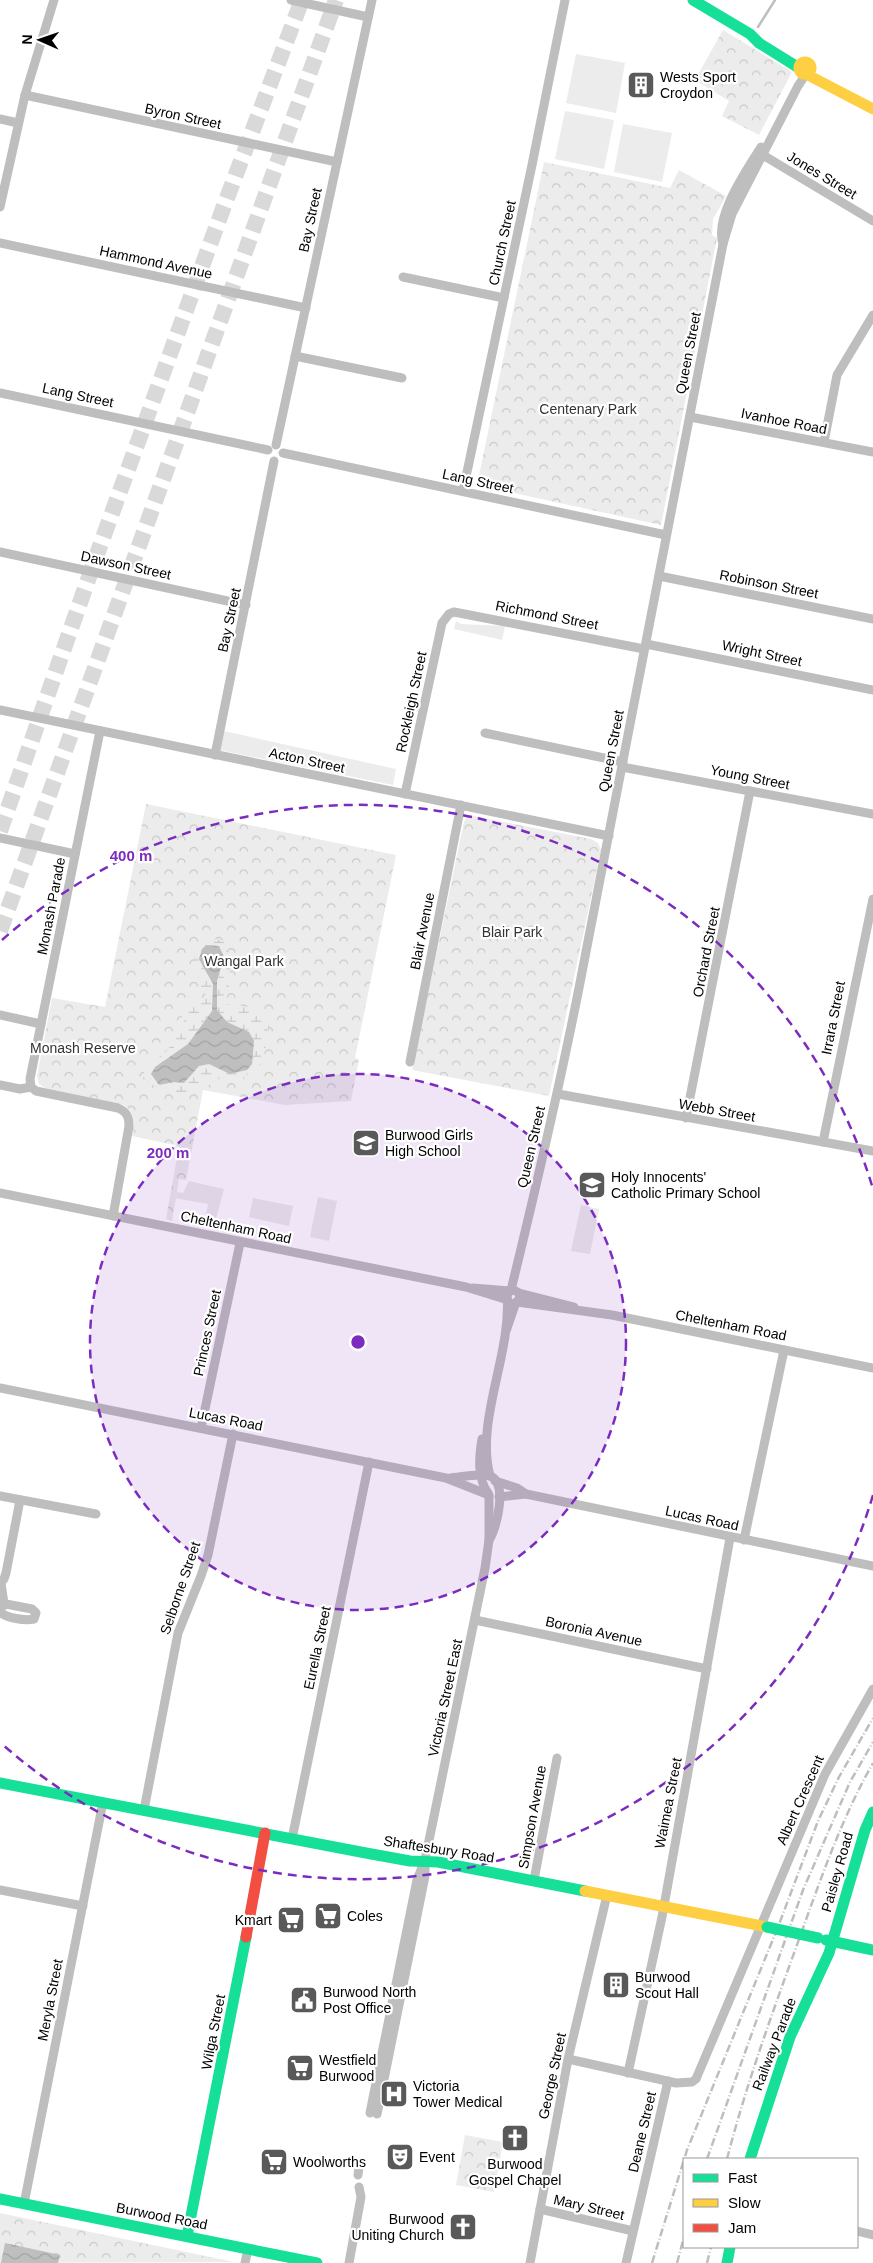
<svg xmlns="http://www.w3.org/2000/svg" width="873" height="2263" font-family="Helvetica,sans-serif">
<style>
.green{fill:#ececec}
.forest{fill:url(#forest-crowns)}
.wetland{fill:url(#wetland-marsh);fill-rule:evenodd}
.water{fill:url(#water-waves)}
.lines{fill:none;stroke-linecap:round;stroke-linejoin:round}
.stream{stroke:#bfbfbf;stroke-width:2.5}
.highway-tunnel{stroke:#d9d9d9;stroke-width:16;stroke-dasharray:16 8;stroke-linecap:butt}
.street{stroke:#bebebe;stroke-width:9}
.fast{stroke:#16e098;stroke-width:11}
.slow{stroke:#ffcf43;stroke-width:11}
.jam{stroke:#f24e42;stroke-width:11}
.rail{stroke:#bebebe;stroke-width:2.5;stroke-dasharray:8 2.5 1 2.5;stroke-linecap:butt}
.fast-bridge{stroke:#16e098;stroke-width:11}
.ring{fill:none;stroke:#7b2cbf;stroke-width:2.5;stroke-dasharray:9 6}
.labels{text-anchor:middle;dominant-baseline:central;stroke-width:4.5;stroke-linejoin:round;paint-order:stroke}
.poi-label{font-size:14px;fill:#000;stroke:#fff;text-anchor:start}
.street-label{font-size:14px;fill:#000;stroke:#fff}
.park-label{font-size:14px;fill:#333;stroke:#fff}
.centre{fill:#7b2cbf;stroke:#fff;stroke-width:2.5}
.ring-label{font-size:15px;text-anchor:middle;font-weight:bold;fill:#7b2cbf;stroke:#fff;stroke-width:4.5;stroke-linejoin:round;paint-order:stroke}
</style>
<defs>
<pattern id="forest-crowns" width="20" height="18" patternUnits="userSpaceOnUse" patternTransform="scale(1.25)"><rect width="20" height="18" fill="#ececec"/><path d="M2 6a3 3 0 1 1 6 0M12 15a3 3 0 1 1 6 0" fill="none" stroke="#c9c9c9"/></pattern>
<pattern id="wetland-marsh" width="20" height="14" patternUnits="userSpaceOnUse" patternTransform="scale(1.25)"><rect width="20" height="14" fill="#ececec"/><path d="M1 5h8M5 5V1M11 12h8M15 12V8" fill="none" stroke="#c9c9c9"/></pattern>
<pattern id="water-waves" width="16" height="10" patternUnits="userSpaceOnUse" patternTransform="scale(1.25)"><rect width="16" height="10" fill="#bfbfbf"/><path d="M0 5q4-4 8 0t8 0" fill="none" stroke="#a2a2a2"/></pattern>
</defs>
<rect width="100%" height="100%" fill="#fff"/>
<!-- green -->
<g class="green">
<polygon points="576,54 625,63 616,113 566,103"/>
<polygon points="565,111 614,120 604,169 555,159"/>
<polygon points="623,124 672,133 662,182 614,172"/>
<polygon points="456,621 461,624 505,626 502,640 454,629"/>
<polygon points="224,731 396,769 393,785 219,750"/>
<polygon points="189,1181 224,1189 214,1226 204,1224 208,1204 175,1198 176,1192 183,1193"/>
<polygon points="318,1197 337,1201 329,1241 310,1237"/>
<polygon points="253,1198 293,1206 289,1226 249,1217"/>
<polygon points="581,1205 599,1209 590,1254 571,1251"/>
</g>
<!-- forest -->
<g class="forest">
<polygon points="723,30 792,72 759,135 722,116 729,101 695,80"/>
<polygon points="544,162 670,188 679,170 726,196 713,219 712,235 717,238 661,525 477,485"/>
<path d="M146 804 396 855 355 1058 359 1059 351 1101 285 1105 203 1090 186 1180 179 1179 172 1221 166 1219 179 1146 132 1136C134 1122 136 1115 124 1105L45 1088 39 1084 37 1076 52 998 105 1007Z"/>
<polygon points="468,815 591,839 598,843 601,850 549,1096 412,1070 464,822"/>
<polygon points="465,2135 503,2142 494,2192 456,2185"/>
<polygon points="0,2213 234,2262 0,2263"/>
</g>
<!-- wetland -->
<path class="wetland" d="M206 939 223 940C231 955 231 977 228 993L223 998 222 1003C234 1006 250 1006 261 1010 277 1018 264 1056 258 1068L256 1065 246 1073 249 1077 240 1080 226 1075C191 1095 181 1103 143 1079 144 1062 158 1061 168 1049 175 1041 177 1030 185 1023L180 1015V1011L194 1003 205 1002 206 994C199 991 201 987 200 981 195 965 188 950 206 939ZM221 972 217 981V1010L227 1022 237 1027 247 1070 234 1073 209 1064 199 1066 184 1083H169L155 1067 188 1045 199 1031 201 1025 212 1011 213 984Z"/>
<!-- water -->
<g class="water">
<polygon points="206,945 219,946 224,957 217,981 217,1010 227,1022 249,1032 254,1041 252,1064 247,1070 230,1074 209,1064 199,1066 184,1083 174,1082 159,1085 151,1074 155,1067 188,1044 212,1011 213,984 199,959 202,949"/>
<polygon points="5,2243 60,2255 58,2263 1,2263"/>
</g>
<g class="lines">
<!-- stream -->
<polyline class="stream" points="758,27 775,0"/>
<!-- highway-tunnel -->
<g class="highway-tunnel">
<polyline points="0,831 96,557 224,206 302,0"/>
<polyline points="0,931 336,0"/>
</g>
<!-- street -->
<g class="street">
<polyline points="291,0 368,17"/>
<polyline points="25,95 337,162"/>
<polyline points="0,119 18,123"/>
<polyline points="758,152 873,221"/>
<polyline points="0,207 25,95 54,0"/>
<polyline points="0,243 306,308"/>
<path d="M723 244C714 216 747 170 761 147"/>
<polyline points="403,277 504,298"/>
<polyline points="295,356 402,378"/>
<polyline points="0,393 268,450"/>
<polyline points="690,417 873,452"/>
<polyline points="824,442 837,375 873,315"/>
<polyline points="276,445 372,0"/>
<polyline points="283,453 666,535"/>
<polyline points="463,491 532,165 565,0"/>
<polyline points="0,552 246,605"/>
<polyline points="659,576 873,619"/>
<polyline points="646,644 873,690"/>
<polyline points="0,710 609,836"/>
<polyline points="485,733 623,762"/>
<polyline points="215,755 274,461"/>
<polyline points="622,767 873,814"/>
<polyline points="405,794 442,623 449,614 454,612 644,649"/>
<polyline points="0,838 75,854"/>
<polyline points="0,1015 41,1024"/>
<polyline points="410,1062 461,805"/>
<path d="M0 1085 20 1089 31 1087 36 1091 118 1108C127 1112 129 1117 129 1126L113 1216"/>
<polyline points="31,1087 30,1079 100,731"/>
<polyline points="558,1094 873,1151"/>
<polyline points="686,1118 750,791"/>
<polyline points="823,1142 873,899"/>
<polyline points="0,1193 466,1287 508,1300"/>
<polyline points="473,1288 510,1291"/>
<path d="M511 1290C535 1192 558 1093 578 993L723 244 732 214 798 86 806 74"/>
<polyline points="519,1293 574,1307"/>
<polyline points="517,1302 612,1315 873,1368"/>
<polyline points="0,1388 446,1478 489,1495"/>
<polyline points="201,1428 240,1243"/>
<path d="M482 1439C479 1457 477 1478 488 1493"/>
<path d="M490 1476C475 1420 512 1354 507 1295L510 1291 514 1290 519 1293 520 1299 516 1302 506 1331"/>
<path d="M450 1478C462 1477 478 1473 490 1476 508 1482 497 1529 489 1540"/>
<polyline points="495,1481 517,1488 526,1494 873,1566"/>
<polyline points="0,1496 96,1514"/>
<polyline points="499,1497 526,1494"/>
<polyline points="744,1540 784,1350"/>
<polyline points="0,1583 4,1579 6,1573 20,1500"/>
<polyline points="1,1583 4,1604"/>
<path d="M0 1608 6 1604 32 1609 36 1613 34 1619C25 1621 6 1618 0 1612"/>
<polyline points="475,1620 707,1669"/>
<polyline points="144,1810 178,1633 201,1576 208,1555 233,1434"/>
<polyline points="292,1839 369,1462"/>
<polyline points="534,1880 557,1758"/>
<polyline points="0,1890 83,1906"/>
<polyline points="568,2059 676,2083 692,2082 696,2079 825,1774 873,1689"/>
<polyline points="628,2073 662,1917 730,1538"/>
<polyline points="370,2113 417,1880 423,1865"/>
<polyline points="377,2114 425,1876 425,1860 485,1568 489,1540 489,1496"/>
<polyline points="358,2175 359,2167"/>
<polyline points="24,2204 103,1802"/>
<polyline points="540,2209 633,2231"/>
<polyline points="857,2231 873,2235"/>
<polyline points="245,2263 248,2249"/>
<polyline points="349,2263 361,2197 359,2187"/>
<polyline points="530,2263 568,2059 607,1895"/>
<polyline points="626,2263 668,2081"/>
</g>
<!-- fast -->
<g class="fast">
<polyline points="693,0 750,34 759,43 799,68"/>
<polyline points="0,1783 366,1853 410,1861 438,1862 585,1891"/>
<polyline points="826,1940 873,1950"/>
<polyline points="750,2159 790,2037 829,1953 865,1830 873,1812"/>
<polyline points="0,2199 317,2263"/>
<polyline points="187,2236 246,1937"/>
<polyline points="727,2263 730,2247"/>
</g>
<!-- slow -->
<g class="slow">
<circle cx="805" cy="68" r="6"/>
<polyline points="806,74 873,109"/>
<polyline points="585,1891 767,1927"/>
</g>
<!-- jam -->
<polyline class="jam" points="246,1937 265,1833"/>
<!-- rail -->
<g class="rail">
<polyline points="707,2159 803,1890 850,1782 873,1742"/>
<path d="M727 2159C746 2085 772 2014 798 1942 820 1881 841 1819 873 1763"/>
<polyline points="652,2263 687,2150 778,1927 818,1821 839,1777 873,1718"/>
<polyline points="677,2263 684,2237"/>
<polyline points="707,2263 711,2247"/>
</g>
<!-- fast-bridge -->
<polyline class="fast-bridge" points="767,1927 818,1938"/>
</g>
<!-- distance rings -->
<circle cx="358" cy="1342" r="268" fill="#7b2cbf" fill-opacity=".12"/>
<g class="ring">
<circle cx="358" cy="1342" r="268"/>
<path d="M873 1495A537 537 0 0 1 2 1744M2 940A537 537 0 0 1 873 1189"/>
</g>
<!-- icons -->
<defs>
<g id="building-square" transform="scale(1.4375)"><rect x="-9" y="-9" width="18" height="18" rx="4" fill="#595959" stroke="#fff"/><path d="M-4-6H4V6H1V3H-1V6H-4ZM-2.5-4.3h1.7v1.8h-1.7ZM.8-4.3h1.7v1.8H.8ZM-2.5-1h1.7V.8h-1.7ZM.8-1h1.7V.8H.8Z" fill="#fff"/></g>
<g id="school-square" transform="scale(1.4375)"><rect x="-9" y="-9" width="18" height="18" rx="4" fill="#595959" stroke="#fff"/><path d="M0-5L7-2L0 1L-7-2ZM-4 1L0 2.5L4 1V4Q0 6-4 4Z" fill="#fff"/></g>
<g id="supermarket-square" transform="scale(1.4375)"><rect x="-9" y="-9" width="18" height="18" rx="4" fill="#595959" stroke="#fff"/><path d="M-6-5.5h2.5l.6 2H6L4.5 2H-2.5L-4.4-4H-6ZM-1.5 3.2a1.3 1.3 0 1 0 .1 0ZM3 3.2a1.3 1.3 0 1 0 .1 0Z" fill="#fff"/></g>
<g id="civic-square" transform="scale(1.4375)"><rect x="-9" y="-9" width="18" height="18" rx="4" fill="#595959" stroke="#fff"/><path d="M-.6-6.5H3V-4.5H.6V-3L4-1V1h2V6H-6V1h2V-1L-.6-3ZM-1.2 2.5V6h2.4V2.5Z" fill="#fff"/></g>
<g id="hospital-square" transform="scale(1.4375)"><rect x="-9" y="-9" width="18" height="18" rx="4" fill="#595959" stroke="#fff"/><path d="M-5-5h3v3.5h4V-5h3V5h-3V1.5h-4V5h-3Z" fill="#fff"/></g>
<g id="church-square" transform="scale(1.4375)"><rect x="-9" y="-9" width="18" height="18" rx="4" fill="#595959" stroke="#fff"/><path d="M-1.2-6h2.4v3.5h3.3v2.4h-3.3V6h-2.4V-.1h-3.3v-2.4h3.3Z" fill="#fff"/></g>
<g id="theatre-square" transform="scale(1.4375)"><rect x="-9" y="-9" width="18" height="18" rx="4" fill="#595959" stroke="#fff"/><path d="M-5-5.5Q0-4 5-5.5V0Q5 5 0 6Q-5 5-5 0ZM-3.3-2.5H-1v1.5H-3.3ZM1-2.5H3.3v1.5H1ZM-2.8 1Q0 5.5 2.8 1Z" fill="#fff"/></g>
</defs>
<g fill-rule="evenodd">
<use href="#building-square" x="641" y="85"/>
<use href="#school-square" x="366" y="1143"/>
<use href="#school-square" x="592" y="1185"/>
<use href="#supermarket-square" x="328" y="1916"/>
<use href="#supermarket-square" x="291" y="1920"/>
<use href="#building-square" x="616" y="1985"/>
<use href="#civic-square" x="304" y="2000"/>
<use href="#supermarket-square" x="300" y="2068"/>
<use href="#hospital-square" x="394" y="2094"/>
<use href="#church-square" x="515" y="2138"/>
<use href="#theatre-square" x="400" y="2157"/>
<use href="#supermarket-square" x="274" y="2162"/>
<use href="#church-square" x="463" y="2227"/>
</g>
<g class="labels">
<!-- poi labels -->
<g class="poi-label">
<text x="660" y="77">Wests Sport<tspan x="660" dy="16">Croydon</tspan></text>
<text x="385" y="1135">Burwood Girls<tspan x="385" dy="16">High School</tspan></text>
<text x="611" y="1177">Holy Innocents'<tspan x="611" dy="16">Catholic Primary School</tspan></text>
<text x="347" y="1916">Coles</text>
<text x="272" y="1920" text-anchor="end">Kmart</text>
<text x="635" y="1977">Burwood<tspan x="635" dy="16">Scout Hall</tspan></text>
<text x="323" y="1992">Burwood North<tspan x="323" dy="16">Post Office</tspan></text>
<text x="319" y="2060">Westfield<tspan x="319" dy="16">Burwood</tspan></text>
<text x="413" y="2086">Victoria<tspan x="413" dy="16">Tower Medical</tspan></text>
<text x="419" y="2157">Event</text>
<text x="293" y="2162">Woolworths</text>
<text x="515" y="2164" text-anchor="middle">Burwood<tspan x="515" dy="16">Gospel Chapel</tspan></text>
<text x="444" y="2219" text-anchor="end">Burwood<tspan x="444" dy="16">Uniting Church</tspan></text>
</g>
<!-- street labels -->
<g class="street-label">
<text transform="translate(183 116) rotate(12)">Byron Street</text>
<text transform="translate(822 175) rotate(31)">Jones Street</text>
<text transform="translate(310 220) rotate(-78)">Bay Street</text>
<text transform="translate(502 243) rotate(-78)">Church Street</text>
<text transform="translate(156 262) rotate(12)">Hammond Avenue</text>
<text transform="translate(688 353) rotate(-79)">Queen Street</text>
<text transform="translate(78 395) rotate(12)">Lang Street</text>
<text transform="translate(784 421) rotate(11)">Ivanhoe Road</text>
<text transform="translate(478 481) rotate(12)">Lang Street</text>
<text transform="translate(126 565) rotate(12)">Dawson Street</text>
<text transform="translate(769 584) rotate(11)">Robinson Street</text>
<text transform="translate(547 615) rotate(11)">Richmond Street</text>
<text transform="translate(229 620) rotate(-78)">Bay Street</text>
<text transform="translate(762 653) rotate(12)">Wright Street</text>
<text transform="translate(411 702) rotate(-78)">Rockleigh Street</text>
<text transform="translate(611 751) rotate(-79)">Queen Street</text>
<text transform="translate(307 760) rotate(12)">Acton Street</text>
<text transform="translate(750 777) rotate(11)">Young Street</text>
<text transform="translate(51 906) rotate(-79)">Monash Parade</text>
<text transform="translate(422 931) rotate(-79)">Blair Avenue</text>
<text transform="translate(706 952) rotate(-79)">Orchard Street</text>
<text transform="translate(833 1018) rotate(-79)">Irrara Street</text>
<text transform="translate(717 1110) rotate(10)">Webb Street</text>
<text transform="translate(531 1147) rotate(-77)">Queen Street</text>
<text transform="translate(236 1227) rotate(12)">Cheltenham Road</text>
<text transform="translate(731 1325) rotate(11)">Cheltenham Road</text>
<text transform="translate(207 1333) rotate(-78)">Princes Street</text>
<text transform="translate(226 1419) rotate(11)">Lucas Road</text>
<text transform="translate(702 1518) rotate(12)">Lucas Road</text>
<text transform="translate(180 1588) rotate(-71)">Selborne Street</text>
<text transform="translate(594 1631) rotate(12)">Boronia Avenue</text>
<text transform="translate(317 1648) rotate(-78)">Eurella Street</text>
<text transform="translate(445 1698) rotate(-78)">Victoria Street East</text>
<text transform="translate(800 1800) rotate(-66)">Albert Crescent</text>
<text transform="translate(668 1803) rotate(-79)">Waimea Street</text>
<text transform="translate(532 1817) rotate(-80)">Simpson Avenue</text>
<text transform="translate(439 1849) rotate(9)">Shaftesbury Road</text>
<text transform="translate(837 1872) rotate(-74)">Paisley Road</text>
<text transform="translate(50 2000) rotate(-79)">Meryla Street</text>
<text transform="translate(213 2032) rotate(-79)">Wilga Street</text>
<text transform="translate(774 2044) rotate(-69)">Railway Parade</text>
<text transform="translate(552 2076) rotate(-78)">George Street</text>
<text transform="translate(642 2132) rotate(-77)">Deane Street</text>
<text transform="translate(589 2207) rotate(13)">Mary Street</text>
<text transform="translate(162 2216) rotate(11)">Burwood Road</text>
</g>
<!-- park labels -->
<g class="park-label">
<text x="588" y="409">Centenary Park</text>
<text x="512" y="932">Blair Park</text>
<text x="244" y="961">Wangal Park</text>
<text x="83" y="1048">Monash Reserve</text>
</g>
</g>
<circle cx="358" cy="1342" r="8" class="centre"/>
<g class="ring-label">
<text x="131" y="861">400 m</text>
<text x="168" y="1158">200 m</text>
</g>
<!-- legend -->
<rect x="683" y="2158" width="175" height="90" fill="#ffffff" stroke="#999999"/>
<rect x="693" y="2174" width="25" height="8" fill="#16e098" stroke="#999999"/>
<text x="728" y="2183" font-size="15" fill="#000000">Fast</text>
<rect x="693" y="2199" width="25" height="8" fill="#ffcf43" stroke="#999999"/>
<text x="728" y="2208" font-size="15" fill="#000000">Slow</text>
<rect x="693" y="2224" width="25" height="8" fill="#f24e42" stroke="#999999"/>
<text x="728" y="2233" font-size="15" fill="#000000">Jam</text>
<!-- north arrow -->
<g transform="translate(40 40) rotate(272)" stroke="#ffffff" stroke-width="4" paint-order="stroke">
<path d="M0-4L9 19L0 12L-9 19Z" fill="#000000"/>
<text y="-8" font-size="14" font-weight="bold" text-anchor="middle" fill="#000000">N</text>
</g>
</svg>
